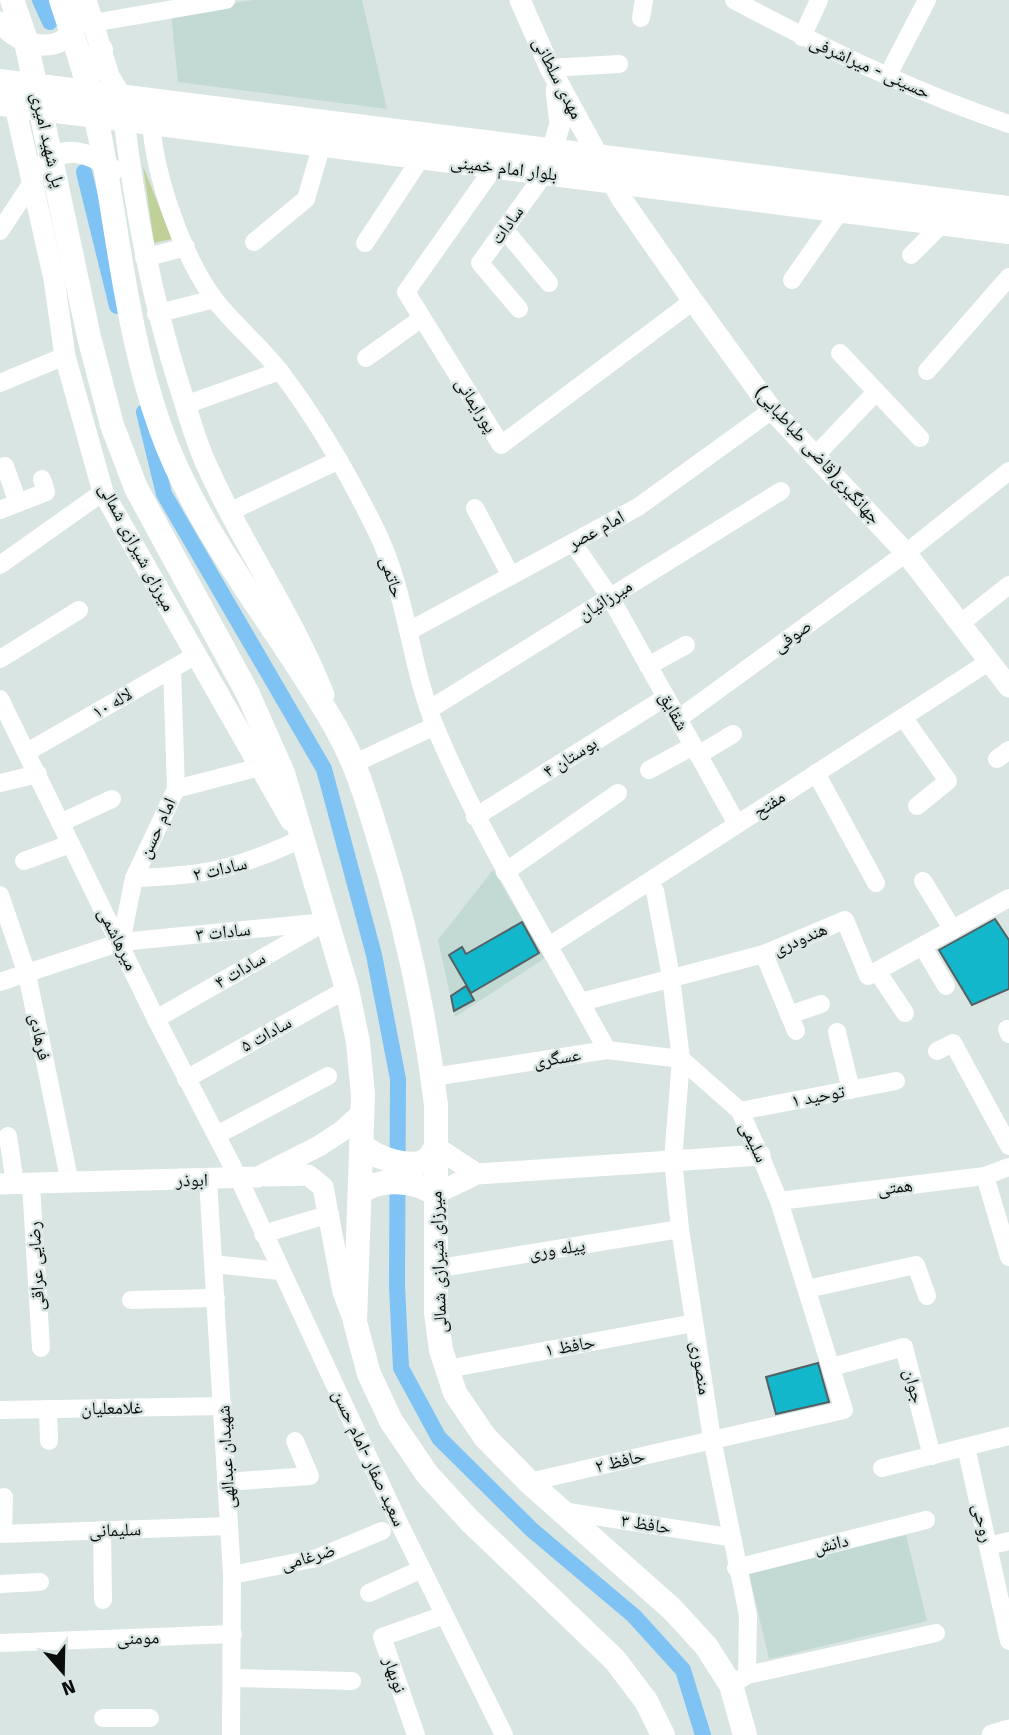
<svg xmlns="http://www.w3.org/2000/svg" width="1009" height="1735" font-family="'Fira Sans','Noto Naskh Arabic',sans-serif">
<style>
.built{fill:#c3d9d4}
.green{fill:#bfd198}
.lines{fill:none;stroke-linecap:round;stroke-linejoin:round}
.canal{stroke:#7ec3f3;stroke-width:16}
.building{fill:#12b7cc;stroke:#546062;stroke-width:2}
.minor{stroke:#fff;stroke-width:18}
.tertiary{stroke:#fff;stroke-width:21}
.secondary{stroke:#fff;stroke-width:24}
.labels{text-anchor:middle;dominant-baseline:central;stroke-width:5;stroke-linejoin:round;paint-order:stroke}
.street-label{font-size:18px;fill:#090d0c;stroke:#d8e5e2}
</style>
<rect width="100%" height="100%" fill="#d8e5e2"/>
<!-- built -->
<g class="built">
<polygon points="253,0 362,0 387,109 178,82 171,13"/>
<polygon points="493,870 545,958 455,1017 438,940"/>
<polygon points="906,1535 927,1621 769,1659 749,1574"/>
</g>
<!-- green -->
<polygon class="green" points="143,166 172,239 154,243"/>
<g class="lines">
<!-- canal -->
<g class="canal">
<polyline points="40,0 50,22"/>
<polyline points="84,172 117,306"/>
<polyline points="144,412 164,494 324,769 374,955 398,1079 397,1286 401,1368 439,1438 532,1530 634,1616 683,1670 703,1735"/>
</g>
</g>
<!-- building -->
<g class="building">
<polygon points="995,919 1009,940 1009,989 972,1005 939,950"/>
<polygon points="522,922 539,953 471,993 449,955 462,947 466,954"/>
<polygon points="466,986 474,1000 454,1011 451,996"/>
<polygon points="818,1363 829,1402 776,1414 766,1377"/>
</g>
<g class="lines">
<!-- minor -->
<g class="minor">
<path d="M734 0C823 48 914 92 1009 124"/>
<polyline points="641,18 644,0"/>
<polyline points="93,23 226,0"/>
<polyline points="802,37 819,0"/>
<polyline points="550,68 619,64"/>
<polyline points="887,77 927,0"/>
<path d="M151 123C155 176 182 256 215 300 235 326 262 347 282 374 319 423 350 477 377 532 407 594 410 666 436 729 483 841 549 943 607 1050"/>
<polyline points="495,166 406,292 501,445 693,301"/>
<polyline points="504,229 549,283"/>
<polyline points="0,231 33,181"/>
<polyline points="254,242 306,199 322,144"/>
<polyline points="365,243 421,158"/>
<polyline points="911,255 943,223"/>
<polyline points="144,258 186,247"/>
<polyline points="792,280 845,204"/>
<polyline points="519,309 480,263 545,173"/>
<polyline points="156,314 214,299"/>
<polyline points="840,353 920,438"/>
<polyline points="366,358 422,318"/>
<polyline points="927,371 1009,277"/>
<polyline points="0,383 65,356"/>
<polyline points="185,405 280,371"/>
<polyline points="816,455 876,392"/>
<polyline points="5,466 18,503"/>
<polyline points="475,508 511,576"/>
<polyline points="0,510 46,492 42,479"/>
<polyline points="229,512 339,460"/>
<polyline points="573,543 610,597 737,824"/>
<polyline points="0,565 103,492"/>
<polyline points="961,623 1009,585"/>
<polyline points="409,631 638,507 772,410"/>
<polyline points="0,659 79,610"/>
<polyline points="648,666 686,645"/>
<polyline points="0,699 156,1019 239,1179 399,1523 504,1735"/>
<polyline points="430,709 781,491"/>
<polyline points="903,717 948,781 917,806"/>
<polyline points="678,719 906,553 1009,471"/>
<polyline points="27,752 196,655"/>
<polyline points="698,755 733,734"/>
<polyline points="997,759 1009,750"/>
<polyline points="353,764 435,726"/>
<polyline points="649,770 693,746"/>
<polyline points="816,773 876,883"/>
<polyline points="0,783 38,774"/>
<polyline points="176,789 260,767"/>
<polyline points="475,817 666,697"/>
<polyline points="60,823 112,799"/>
<polyline points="24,861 70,844"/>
<polyline points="505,872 618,793"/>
<path d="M134 878C204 876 237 869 301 839"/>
<polyline points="923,881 953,930"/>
<polyline points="0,895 27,974 70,1183"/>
<polyline points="121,942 134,878 176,789 172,669"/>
<polyline points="549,946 990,661"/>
<polyline points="923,947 946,986"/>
<polyline points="764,954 796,1031"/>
<polyline points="877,971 905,1013"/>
<polyline points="0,982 121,942 325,922"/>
<polyline points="581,1002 764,954 845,920 868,976 1009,898"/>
<polyline points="789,1015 821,1004"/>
<polyline points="156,1019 320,925"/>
<polyline points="1007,1029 1009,1034"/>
<polyline points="837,1032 851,1090"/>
<polyline points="937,1051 953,1043 1009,1146"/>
<polyline points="433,1077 607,1050 681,1059 673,1160 680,1229 712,1439 748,1615 747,1675 731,1685"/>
<polyline points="186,1079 347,989"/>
<polyline points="740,1111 896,1081"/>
<polyline points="217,1135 328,1076"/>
<polyline points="8,1136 15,1184"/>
<polyline points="985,1176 1009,1257"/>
<polyline points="208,1180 232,1575 231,1735"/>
<polyline points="31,1184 41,1348"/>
<polyline points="779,1201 985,1176 1009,1167"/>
<polyline points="263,1234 330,1214"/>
<polyline points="213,1264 280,1271"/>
<polyline points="434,1269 680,1229"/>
<polyline points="807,1289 916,1265 927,1296"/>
<polyline points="131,1300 216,1298"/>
<polyline points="832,1367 904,1347 932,1456"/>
<polyline points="447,1369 694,1323"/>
<polyline points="48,1409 49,1441"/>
<polyline points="0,1410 223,1406"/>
<polyline points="966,1447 1009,1641"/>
<polyline points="882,1468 1009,1436"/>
<polyline points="226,1482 310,1476 295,1441"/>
<polyline points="529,1482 844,1410 779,1201 760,1155 740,1111 681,1059 671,977 655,891"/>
<polyline points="562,1511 729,1537"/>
<polyline points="102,1530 103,1600"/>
<polyline points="3,1533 4,1497"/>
<polyline points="0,1534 229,1526"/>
<polyline points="988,1546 1009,1541"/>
<polyline points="736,1568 926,1520"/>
<polyline points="232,1575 317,1558 382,1531"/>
<polyline points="0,1584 40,1582"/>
<polyline points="369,1593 422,1569"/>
<polyline points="0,1643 233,1634"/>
<polyline points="747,1675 936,1633"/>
<polyline points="234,1678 352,1681"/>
<polyline points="103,1718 150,1718"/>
<polyline points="416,1735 382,1637 444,1615"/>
</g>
<!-- tertiary -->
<g class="tertiary">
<polyline points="86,0 109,76 120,94"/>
<polyline points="520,0 550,68 621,198 693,301 772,410 906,553 1009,687"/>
<path d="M0 22C19 47 62 58 78 22 81 16 81 7 83 0"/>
<polyline points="15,106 54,279 65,356 103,492 291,821"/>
<path d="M124 119C135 212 152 300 180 388 188 412 194 436 204 459 239 540 292 613 324 695"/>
<polyline points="552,150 560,124 556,90"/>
<path d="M41 169C61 142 91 152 113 170"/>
<polyline points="436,1147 477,1174"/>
<polyline points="267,1176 308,1175 323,1187 343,1292 354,1321"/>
<polyline points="0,1184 258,1177 319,1146 342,1131 364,1111"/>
<polyline points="435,1194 477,1174 760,1155"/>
<polyline points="992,1735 1009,1730"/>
</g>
<!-- secondary -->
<g class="secondary">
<polyline points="12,0 25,37 89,337 112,425 136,488 248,694 283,773 347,989 358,1042 363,1095 355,1322 369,1374 391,1421 427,1474 470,1521 615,1660 646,1701 663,1735"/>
<path d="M61 0C76 45 91 90 100 137 118 233 127 334 160 427 199 537 279 628 336 728 355 761 366 797 377 833 405 921 425 1013 436 1105V1313L441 1350 455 1393 485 1437 529 1482 672 1609 706 1646 731 1685 745 1735"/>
<polyline points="0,81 1009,208"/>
<polyline points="82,87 101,50"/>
<polyline points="0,104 1009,232"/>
<path d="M364 1146C374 1158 413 1170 426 1160 431 1157 433 1151 436 1147"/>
<path d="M360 1193C379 1177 415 1180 435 1194"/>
</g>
</g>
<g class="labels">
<!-- street labels -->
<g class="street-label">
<text transform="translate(870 67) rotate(24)">حسینی - میراشرفی</text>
<text transform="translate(558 78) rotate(63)">مهدی سلطانی</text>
<text transform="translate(48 140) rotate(77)">پل شهید امیری</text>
<text transform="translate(504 168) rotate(7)">بلوار امام خمینی</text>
<text transform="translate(507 225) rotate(-54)">سادات</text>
<text transform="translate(476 405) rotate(58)">پورایمانی</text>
<text transform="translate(818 455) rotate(48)">جهانگیری(قاضی طباطبایی)</text>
<text transform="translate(596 530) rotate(-29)">امام عصر</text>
<text transform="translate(137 547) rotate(62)">میرزای شیرازی شمالی</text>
<text transform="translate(392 577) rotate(73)">حاتمی</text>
<text transform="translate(605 600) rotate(-32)">میرزائیان</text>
<text transform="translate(792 636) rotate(-36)">صوفی</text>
<text transform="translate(112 703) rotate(-30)">لاله ۱۰</text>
<text transform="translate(674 711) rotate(61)">شقایق</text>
<text transform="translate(570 757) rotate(-32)">بوستان ۴</text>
<text transform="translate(769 804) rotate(-33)">مفتح</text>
<text transform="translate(157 828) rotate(-65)">امام حسن</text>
<text transform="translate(220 869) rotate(-13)">سادات ۲</text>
<text transform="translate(223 932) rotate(-6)">سادات ۳</text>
<text transform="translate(118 939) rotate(64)">میرهاشمی</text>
<text transform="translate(800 939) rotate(-23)">هندودری</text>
<text transform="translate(240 970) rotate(-30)">سادات ۴</text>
<text transform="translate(266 1034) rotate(-29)">سادات ۵</text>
<text transform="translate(40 1037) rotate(79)">فرهادی</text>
<text transform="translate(557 1058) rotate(-9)">عسگری</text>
<text transform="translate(818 1096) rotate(-11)">توحید ۱</text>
<text transform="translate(754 1142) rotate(65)">سلیمی</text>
<text transform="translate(192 1180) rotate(-1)">ابوذر</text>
<text transform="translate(895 1187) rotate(-7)">همتی</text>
<text transform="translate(557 1249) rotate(-9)">پیله وری</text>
<text transform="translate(438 1262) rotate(-92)">میرزای شیرازی شمالی</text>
<text transform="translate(36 1266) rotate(-93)">رضایی عراقی</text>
<text transform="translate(570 1346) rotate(-10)">حافظ ۱</text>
<text transform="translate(701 1368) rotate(81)">منصوری</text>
<text transform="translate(914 1386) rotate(75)">جوان</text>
<text transform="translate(112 1408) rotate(-1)">غلامعلیان</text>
<text transform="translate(226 1457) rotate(-93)">شهیدان عبدالهی</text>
<text transform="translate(369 1458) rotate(65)">سعید صفار -امام حسن</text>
<text transform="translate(620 1461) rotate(-13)">حافظ ۲</text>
<text transform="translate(983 1523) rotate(77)">روحی</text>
<text transform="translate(646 1524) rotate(9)">حافظ ۳</text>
<text transform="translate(115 1530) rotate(-2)">سلیمانی</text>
<text transform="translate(831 1544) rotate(-14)">دانش</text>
<text transform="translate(308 1557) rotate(-16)">ضرغامی</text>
<text transform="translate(138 1638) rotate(-2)">مومنی</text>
<text transform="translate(395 1675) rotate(71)">نوبهار</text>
</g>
</g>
<!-- north arrow -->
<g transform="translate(63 1672) rotate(160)" stroke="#d8e5e2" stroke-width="5" paint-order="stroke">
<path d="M0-5L12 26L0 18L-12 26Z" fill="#090d0c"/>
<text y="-10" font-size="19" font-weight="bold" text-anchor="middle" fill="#090d0c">N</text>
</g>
</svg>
